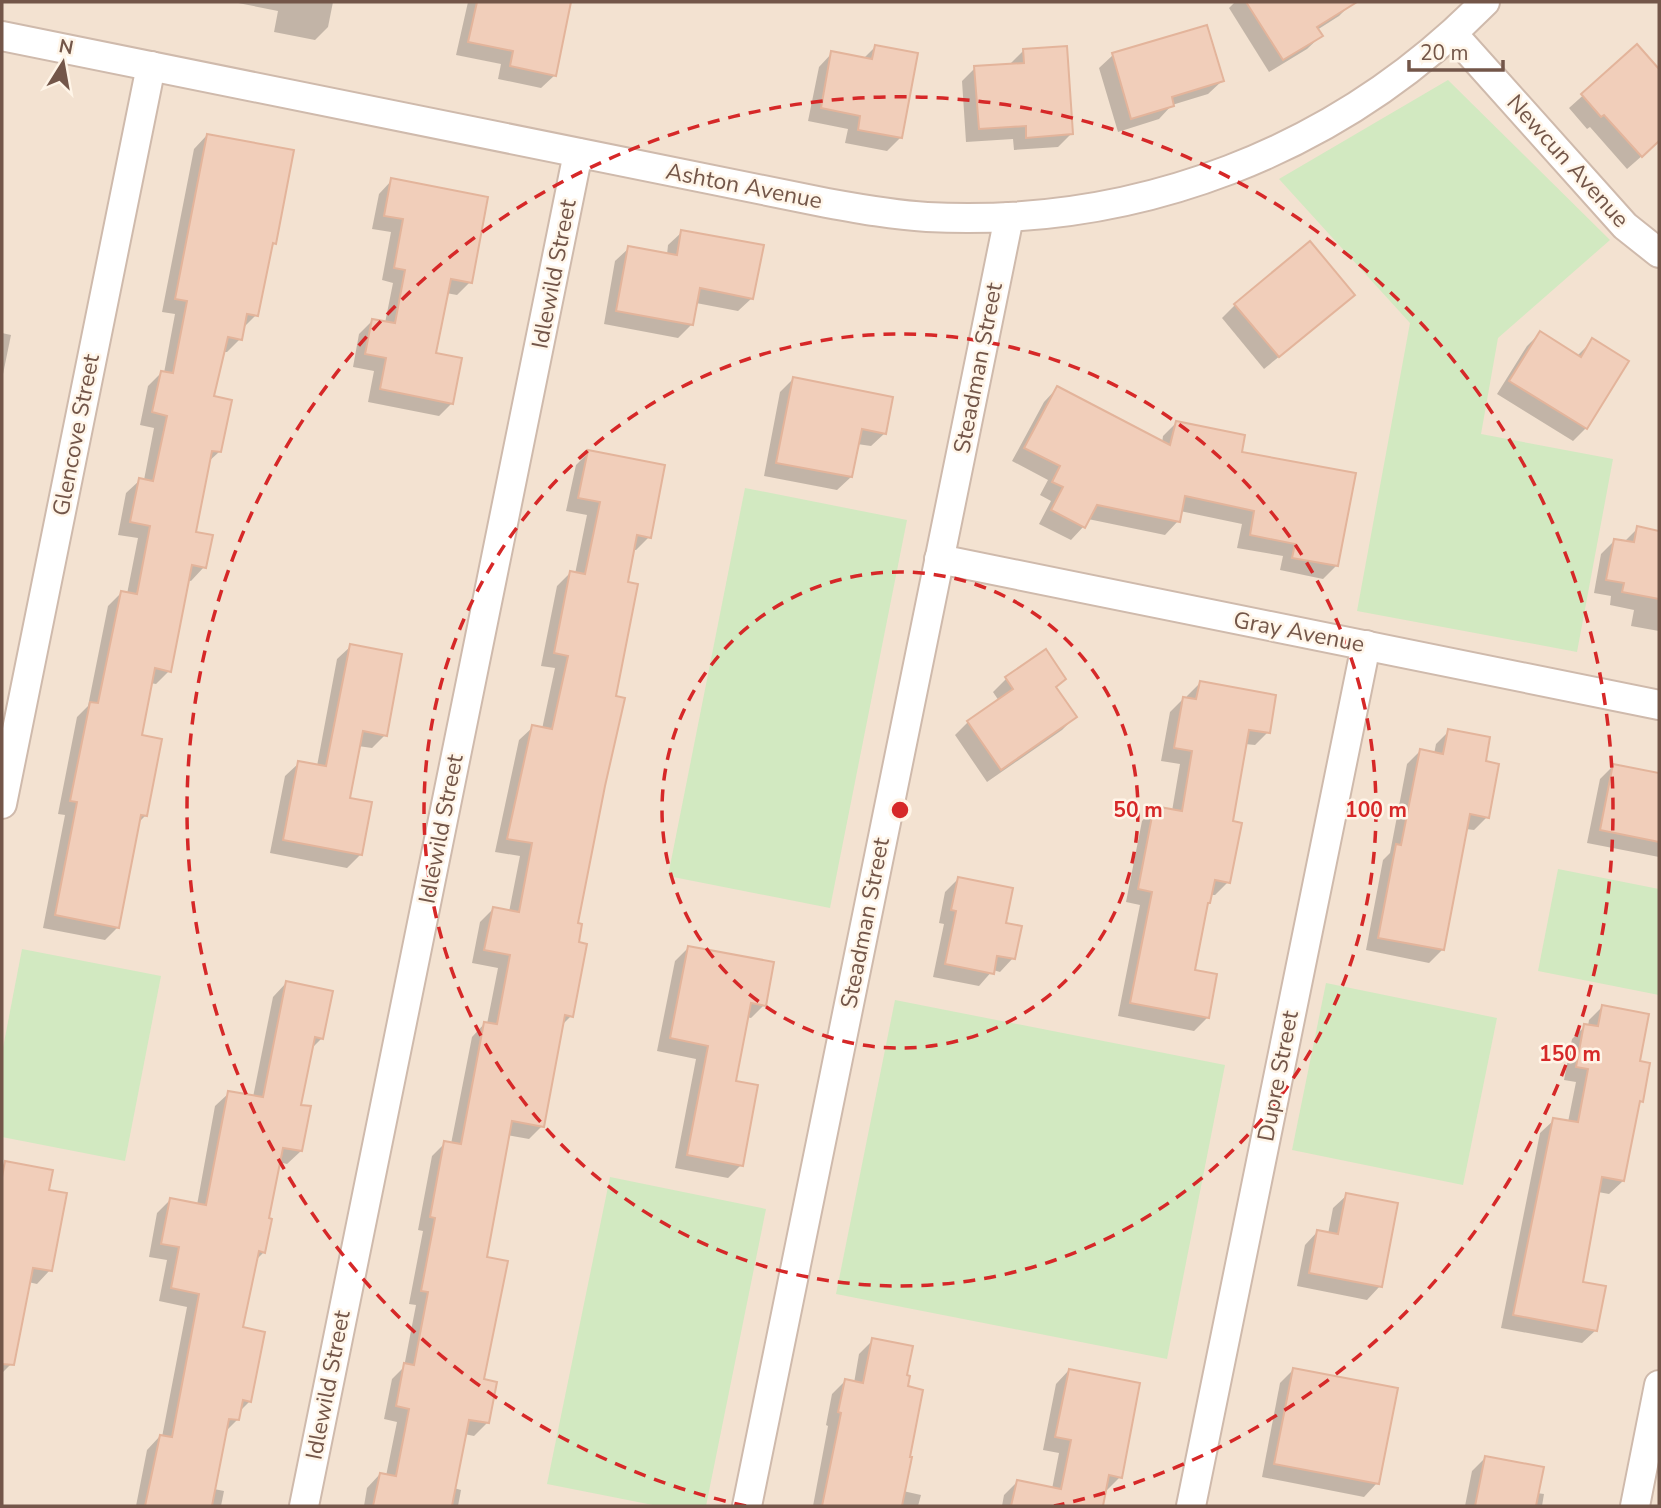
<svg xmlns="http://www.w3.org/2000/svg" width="1661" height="1508" font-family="'Nunito Sans',sans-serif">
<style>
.residential{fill:#f3e2d1}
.green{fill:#d2e9c1}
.shadow{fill:#0003}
.building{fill:#f1ceba;stroke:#e3b49b;stroke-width:2}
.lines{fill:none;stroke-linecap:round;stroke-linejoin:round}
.street-casing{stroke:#cfbaac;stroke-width:32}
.street{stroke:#fff;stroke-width:28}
.ring{fill:none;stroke:#d62828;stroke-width:3.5;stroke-dasharray:12 9}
.labels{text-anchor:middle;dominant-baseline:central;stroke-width:5;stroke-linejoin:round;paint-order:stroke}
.street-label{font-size:23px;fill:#735649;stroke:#fff5e8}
.centre{fill:#d62828;stroke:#fff5e8;stroke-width:3.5}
.ring-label{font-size:21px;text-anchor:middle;font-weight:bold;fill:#d62828;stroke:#fff5e8;stroke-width:5;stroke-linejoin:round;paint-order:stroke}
</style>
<rect width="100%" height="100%" fill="#fcf1e2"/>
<!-- residential -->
<rect class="residential" x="2" y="2" width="1657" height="1504"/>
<!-- green -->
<g class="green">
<polygon points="1448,80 1610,240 1498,338 1481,434 1613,459 1577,652 1357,611 1410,323 1279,179"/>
<polygon points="745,488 907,520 830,908 668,876"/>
<polygon points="1558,869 1659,889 1659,995 1538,971"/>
<polygon points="22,949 161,976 125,1161 2,1137 2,1053"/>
<polygon points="1326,983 1497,1018 1463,1185 1292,1150"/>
<polygon points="895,1000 1225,1065 1167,1359 836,1294"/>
<polygon points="610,1177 766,1209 706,1506 658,1506 547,1484"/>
</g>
<!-- shadow -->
<g class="shadow">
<polygon points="233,2 333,2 328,27 315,40 274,32 278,11"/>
<polygon points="468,2 570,2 555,75 541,88 498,79 501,64 456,55"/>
<polygon points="1235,2 1351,2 1352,3 1339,16 1317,30 1321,36 1307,49 1269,72 1229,8"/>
<polygon points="875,47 901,137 887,151 845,143 848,129 808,121 819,67 832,53 863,59"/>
<polygon points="1637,47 1658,70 1659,69 1659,141 1627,169 1590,127 1587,129 1569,108"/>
<polygon points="1023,51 1071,134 1058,147 1014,150 1013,139 966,142 962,81 975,68 1010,64"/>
<polygon points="1113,55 1222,81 1208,94 1172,105 1159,119 1118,132 1099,68"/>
<polygon points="207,135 274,243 270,247 256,315 242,329 240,339 227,352 223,352 212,398 219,452 207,463 194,533 204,567 191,581 187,580 169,671 156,684 150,683 140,736 145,816 138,823 118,927 105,940 43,928 65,815 58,814 77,717 88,706 108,606 121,593 127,594 138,538 118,535 126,493 140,480 144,480 154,428 140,425 148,386 161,373 164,373 175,314 162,312 194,149"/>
<polygon points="392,180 470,282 457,295 446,293 434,354 452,403 439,416 368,402 374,371 353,367 359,334 373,320 385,323 393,283 382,280 391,232 372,229 379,194"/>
<polygon points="682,232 752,298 738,311 696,303 692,324 678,338 604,324 615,261 629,248 667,255 668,245"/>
<polygon points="1235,305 1339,308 1264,369 1222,318"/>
<polygon points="2,333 11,335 2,379"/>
<polygon points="1540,333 1577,356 1592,341 1586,428 1573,441 1497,394 1527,346"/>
<polygon points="793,379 885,433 871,446 857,444 851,477 837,490 764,476 780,392"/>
<polygon points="1057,388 1162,443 1163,436 1176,423 1240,453 1336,566 1323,579 1280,570 1283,556 1237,548 1242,524 1180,511 1178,521 1165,535 1088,519 1084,526 1071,540 1039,524 1051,501 1040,495 1048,480 1012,461 1044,402"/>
<polygon points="589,452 649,537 636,550 632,550 626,584 604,785 576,925 571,1016 562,1025 542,1126 529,1139 507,1135 485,1258 482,1380 487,1423 474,1436 464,1434 454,1488 461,1490 458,1506 364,1506 367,1488 380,1474 386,1476 397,1422 384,1419 392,1379 404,1367 416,1305 409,1304 423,1231 418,1230 432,1156 445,1143 451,1144 472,1037 485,1023 487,1024 498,968 472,963 480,922 493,909 509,912 520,856 495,852 519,740 533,727 542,729 555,668 541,666 557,586 570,573 575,574 587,515 566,511 576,465"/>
<polygon points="1638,528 1659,532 1659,631 1631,626 1634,610 1610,605 1611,596 1594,593 1601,554 1615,540 1624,542"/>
<polygon points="351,646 385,735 372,748 358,746 348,799 360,855 347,868 270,853 285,776 299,763 317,766 337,659"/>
<polygon points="1045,652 1064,679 1055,688 1075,717 1062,730 987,782 955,735 968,722 999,701 993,692 1006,679"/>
<polygon points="1200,683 1268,732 1255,745 1245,744 1231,822 1228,882 1215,895 1210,895 1209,903 1205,906 1193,971 1215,975 1207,1018 1194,1031 1118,1016 1140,905 1126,902 1142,821 1155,807 1172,811 1180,764 1161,761 1170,712 1183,699 1186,700 1187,696"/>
<polygon points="1449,731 1484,762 1487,817 1474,830 1466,829 1442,950 1429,963 1366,950 1383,860 1390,853 1407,764 1420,751 1434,754 1436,744"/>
<polygon points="1613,766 1659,775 1656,797 1659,798 1659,857 1587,843 1600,779"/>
<polygon points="958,879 1013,958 1000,972 993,970 979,986 933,977 944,924 939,923 945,892"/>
<polygon points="688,948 764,1005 751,1018 746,1017 734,1082 741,1165 728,1178 675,1168 696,1059 657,1051 675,961"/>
<polygon points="286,983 322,1038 310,1050 299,1106 301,1151 287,1164 278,1162 267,1219 264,1252 255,1261 241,1329 250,1401 239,1412 237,1420 225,1432 214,1489 224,1491 221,1506 136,1506 147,1450 160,1436 162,1437 187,1307 159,1301 167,1260 149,1257 157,1213 170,1200 197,1205 215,1106 229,1093 253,1097 273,997"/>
<polygon points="1602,1007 1638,1063 1641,1101 1637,1104 1623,1181 1609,1194 1598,1192 1581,1283 1596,1330 1582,1343 1501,1328 1540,1133 1554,1120 1568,1122 1576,1082 1564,1080 1572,1039 1585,1026 1588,1026 1589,1020"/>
<polygon points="5,1163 47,1191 50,1270 37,1284 28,1282 13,1362 2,1373 2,1166"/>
<polygon points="1347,1195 1380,1286 1367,1300 1297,1286 1305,1245 1318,1231 1328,1234 1333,1208"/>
<polygon points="873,1340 905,1377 903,1491 921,1495 918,1506 813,1506 828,1426 826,1425 832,1394 845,1381 854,1383 859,1354"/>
<polygon points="1069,1370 1120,1477 1107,1490 1105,1490 1102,1506 1002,1506 1004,1495 1017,1482 1052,1489 1059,1453 1043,1450 1056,1384"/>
<polygon points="1293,1370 1377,1483 1364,1497 1262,1477 1280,1383"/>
<polygon points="1485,1458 1537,1493 1544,1494 1542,1506 1465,1506 1472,1471"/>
</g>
<!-- building -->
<g class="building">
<polygon points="477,2 571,2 556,76 510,66 513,51 468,42"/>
<polygon points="1246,2 1357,2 1317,27 1323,36 1283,60"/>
<polygon points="1207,25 1224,81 1172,97 1174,106 1131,119 1112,53"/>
<polygon points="1637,44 1659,69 1659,141 1642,157 1604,115 1601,117 1581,94"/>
<polygon points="875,45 918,53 902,138 858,130 860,116 821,108 831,51 872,59"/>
<polygon points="1067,46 1073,134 1026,138 1026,126 979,129 974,66 1024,63 1023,49"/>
<polygon points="207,134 294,150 276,244 273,243 258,316 247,314 242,340 228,337 214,396 232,400 221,452 212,451 196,532 213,535 206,568 192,565 171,672 155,668 142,735 162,739 147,816 141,815 119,928 55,915 77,802 70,801 90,702 98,703 121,591 137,594 150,526 130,522 139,478 153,481 167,416 152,412 161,371 173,373 187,301 175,299"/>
<polygon points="391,178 488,197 472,283 451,279 436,353 462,358 453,404 380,389 386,358 365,354 372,319 395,323 405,270 394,268 403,219 384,216"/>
<polygon points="681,230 764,245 753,299 700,288 693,325 616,311 628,246 677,255"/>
<polygon points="1310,241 1355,295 1279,357 1234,304"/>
<polygon points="1540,331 1581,357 1592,338 1629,361 1587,429 1509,381"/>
<polygon points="793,377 893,397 886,434 862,429 852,477 776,463"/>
<polygon points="1057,386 1170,445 1176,421 1245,435 1242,452 1356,473 1338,566 1292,558 1295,544 1250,535 1254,511 1185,496 1180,522 1097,505 1085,528 1051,510 1063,487 1052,482 1060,466 1024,448"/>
<polygon points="588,450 665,465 651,538 637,535 628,582 638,584 616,696 625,698 605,786 578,923 582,924 579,942 587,944 573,1017 565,1015 544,1127 512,1121 487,1257 508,1261 484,1379 497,1382 489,1423 469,1420 452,1506 373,1506 380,1473 396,1476 409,1409 396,1406 404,1363 414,1365 428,1292 421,1291 435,1218 430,1217 444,1141 461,1144 484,1022 497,1024 510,955 484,950 493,907 519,912 532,843 507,839 532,725 552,729 568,656 554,653 570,571 585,574 600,502 578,498"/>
<polygon points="1637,526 1659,531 1659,599 1622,592 1624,583 1606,580 1614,539 1634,542"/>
<polygon points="350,644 402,654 387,736 363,731 350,798 372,802 362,855 283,840 298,761 326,766"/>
<polygon points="1046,649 1066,679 1056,687 1077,717 1001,770 967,721 1013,689 1005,677"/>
<polygon points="1200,681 1276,695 1270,733 1249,730 1233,821 1242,823 1230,883 1215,880 1210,903 1208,903 1195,970 1217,974 1209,1018 1130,1003 1152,892 1138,889 1154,806 1182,811 1192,751 1174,748 1183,697 1196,699"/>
<polygon points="1448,729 1490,737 1486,761 1499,764 1489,818 1470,814 1444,950 1378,938 1396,844 1401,845 1420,749 1443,754"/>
<polygon points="1613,764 1659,773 1659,842 1600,830"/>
<polygon points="958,877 1013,888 1006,923 1022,926 1015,959 997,956 994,974 945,964 956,911 951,910"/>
<polygon points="688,946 774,962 766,1006 751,1003 736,1081 758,1085 743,1166 687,1155 708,1046 670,1038"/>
<polygon points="286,981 333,991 323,1039 315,1037 301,1105 311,1106 302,1151 283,1148 269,1218 272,1219 265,1253 259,1251 243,1327 265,1332 251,1402 243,1400 239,1420 229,1419 212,1506 145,1506 160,1435 172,1437 199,1294 171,1288 179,1247 161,1244 170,1198 206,1205 228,1091 263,1097"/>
<polygon points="1602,1005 1649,1014 1640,1061 1650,1063 1643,1102 1640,1101 1624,1181 1602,1177 1583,1282 1606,1286 1597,1331 1513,1315 1553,1118 1578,1122 1588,1069 1576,1067 1584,1024 1598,1026"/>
<polygon points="5,1161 53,1170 49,1190 67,1193 52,1271 33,1268 14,1365 2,1364 2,1177"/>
<polygon points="1346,1193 1398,1203 1382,1287 1309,1273 1317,1230 1338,1234"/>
<polygon points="872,1338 913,1346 907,1375 910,1376 908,1386 923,1390 910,1457 912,1457 902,1506 822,1506 841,1413 838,1412 845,1379 863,1383"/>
<polygon points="1293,1368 1398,1388 1379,1484 1274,1464"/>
<polygon points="1069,1369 1140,1383 1122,1478 1109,1475 1103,1506 1011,1506 1017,1480 1061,1489 1071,1440 1055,1437"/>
<polygon points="1485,1456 1544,1467 1536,1506 1475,1506"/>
</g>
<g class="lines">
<!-- street casing -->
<g class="street-casing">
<g id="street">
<polyline points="1453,34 1625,226 1659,253"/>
<path d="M2 36 827 203C860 209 893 215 927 217 1137 228 1337 152 1485 2"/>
<polyline points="939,559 1659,705"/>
<polyline points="2,804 151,66"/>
<polyline points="304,1506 578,153"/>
<polyline points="747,1506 1009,217"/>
<polyline points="1191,1506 1366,645"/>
<polyline points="1635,1506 1659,1385"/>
</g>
</g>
<!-- street -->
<use href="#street" class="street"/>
</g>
<!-- distance rings -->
<g class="ring">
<circle cx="900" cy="810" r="238"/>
<circle cx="900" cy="810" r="476"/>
<path d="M746 1506A713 713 0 1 1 1054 1506"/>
</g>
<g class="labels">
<!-- street labels -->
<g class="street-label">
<text transform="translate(1568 161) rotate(48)">Newcun Avenue</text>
<text transform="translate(744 186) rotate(11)">Ashton Avenue</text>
<text transform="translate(554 274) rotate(-79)">Idlewild Street</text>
<text transform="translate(978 368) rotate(-79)">Steadman Street</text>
<text transform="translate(76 435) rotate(-79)">Glencove Street</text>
<text transform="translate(1299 632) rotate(11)">Gray Avenue</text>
<text transform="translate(441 829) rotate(-79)">Idlewild Street</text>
<text transform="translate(865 923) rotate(-79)">Steadman Street</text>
<text transform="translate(1278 1076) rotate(-79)">Dupre Street</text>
<text transform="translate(328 1385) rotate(-79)">Idlewild Street</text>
</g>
</g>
<circle cx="900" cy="810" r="10" class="centre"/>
<g class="ring-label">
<text x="1138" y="817">50 m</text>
<text x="1376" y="817">100 m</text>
<text x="1570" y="1061">150 m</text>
</g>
<!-- border -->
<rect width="1661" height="1508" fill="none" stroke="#735649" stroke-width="7"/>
<!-- north arrow -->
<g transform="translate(63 63) rotate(11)" stroke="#fff5e8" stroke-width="5" paint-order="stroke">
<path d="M0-5L12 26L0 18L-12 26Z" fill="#735649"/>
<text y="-10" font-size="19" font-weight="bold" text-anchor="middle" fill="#735649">N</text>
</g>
<!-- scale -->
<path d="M1409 60v10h94v-10" fill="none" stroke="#735649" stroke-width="3.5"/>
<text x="1420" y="60" font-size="21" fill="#735649" stroke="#fff5e8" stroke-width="5" paint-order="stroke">20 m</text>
</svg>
